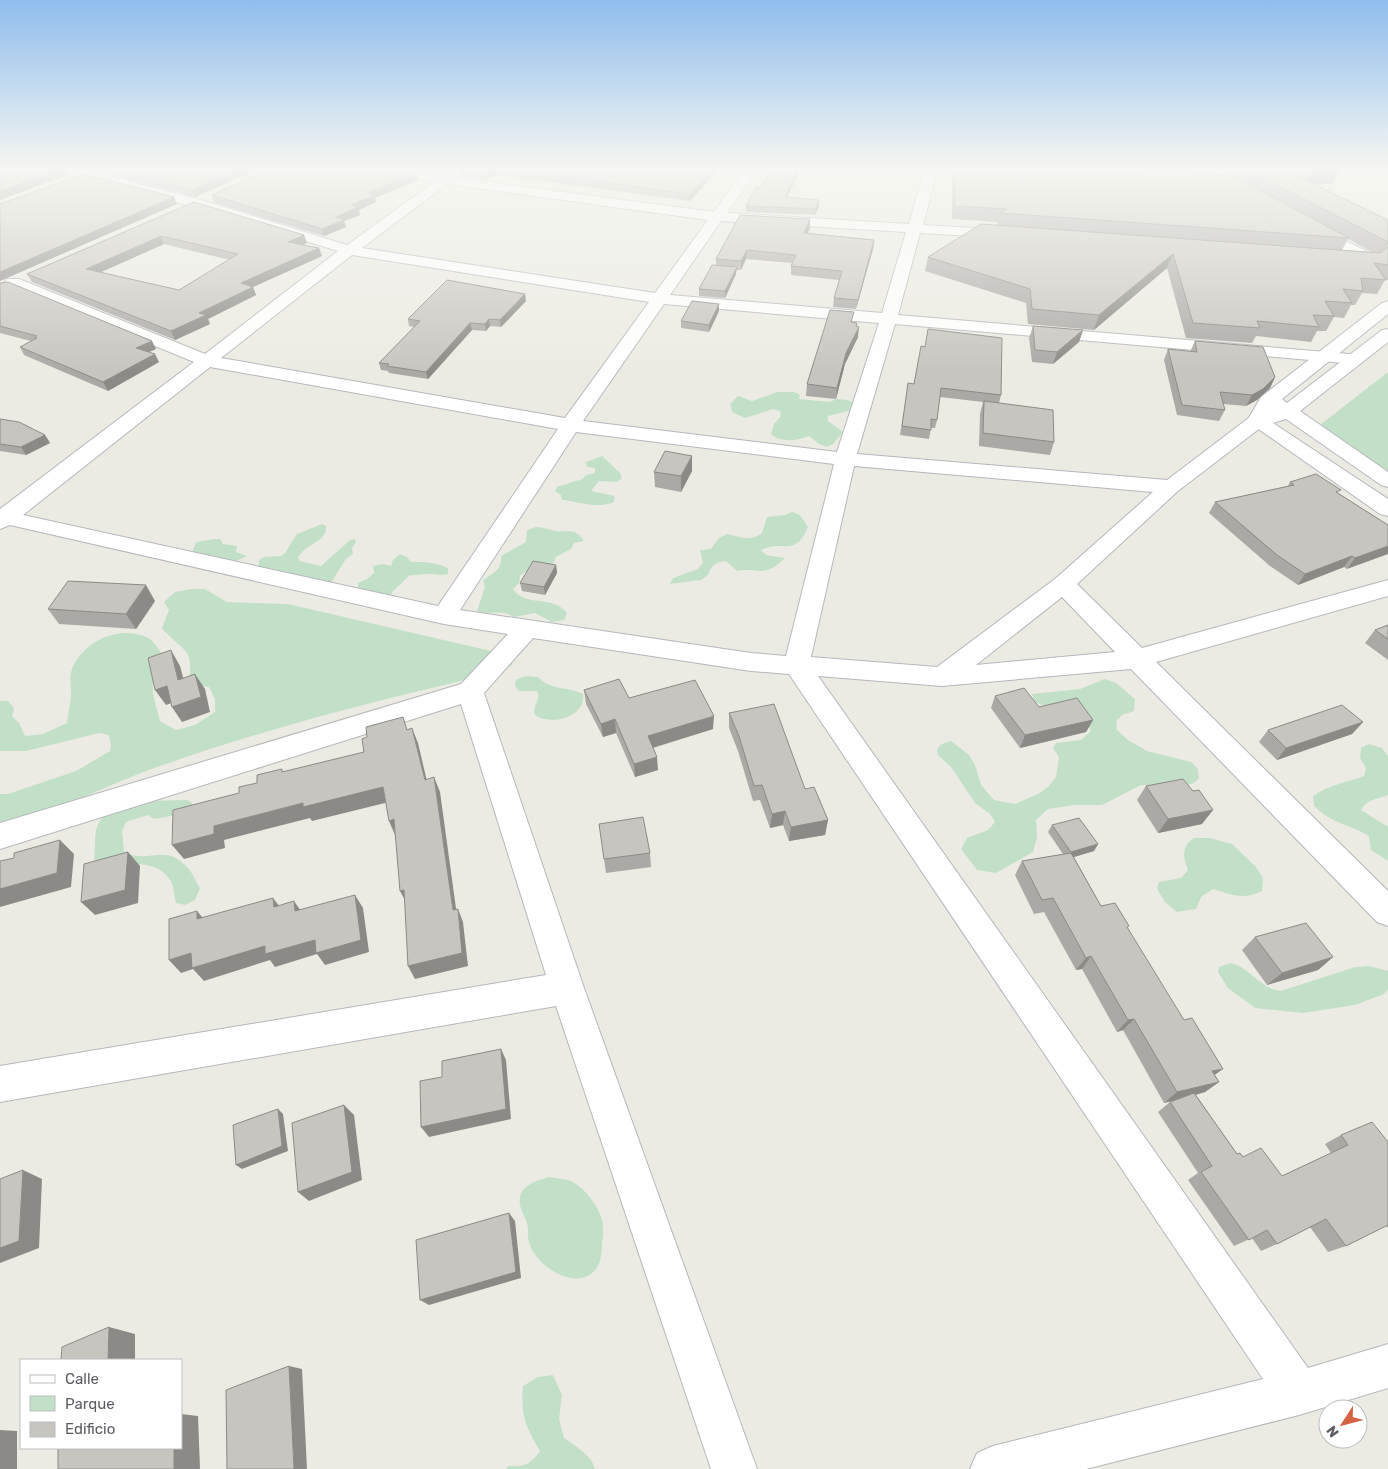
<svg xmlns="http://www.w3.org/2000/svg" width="1388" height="1469" font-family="Rubik,sans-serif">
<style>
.green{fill:#c2e0c7}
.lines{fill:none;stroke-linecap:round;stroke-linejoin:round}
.street-casing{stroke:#b5b7bb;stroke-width:2}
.secondary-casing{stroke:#b6b8bd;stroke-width:2}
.street{fill:#fff;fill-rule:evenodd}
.secondary{fill:#fff;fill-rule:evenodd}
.wall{fill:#aba9a5;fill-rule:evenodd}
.shaded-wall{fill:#8b8a86}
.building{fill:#c7c5c0;stroke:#8b8a86;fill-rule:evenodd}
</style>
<rect width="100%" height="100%" fill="#ecebe3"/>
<!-- green -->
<g class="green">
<polygon points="1388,372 1388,471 1320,425"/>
<path d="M777 392H794L800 395 799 399 830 402 836 399 848 400 854 403 853 407 849 411 828 416V421L843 432 833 444 827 447 819 444 809 436C796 441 782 443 771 434L774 424 781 416 780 411 773 409 745 418 732 412 730 404 738 396 752 401Z"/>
<path d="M602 456 620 473 622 478 617 482 599 481 591 491 615 496 614 502C598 509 580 502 562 500L561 495 555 491 558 486C567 485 572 481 581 480L586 475 595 473V468L587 467 586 462Z"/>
<path d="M792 512 800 515 808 527C795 558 784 539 761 550L766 555 785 558C763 579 760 567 737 571L726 561C716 562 711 565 708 575L701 580 670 584 673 578 698 569 703 563 700 550 711 549 719 538 727 534C741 537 750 542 762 533L767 517 785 515Z"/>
<path d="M322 524 326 526C328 542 304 544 298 558L300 561 321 566 350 540 355 539 356 542 352 548 353 554 346 559C343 563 331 583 330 585L259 567V560L264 557 281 556 285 553 297 534Z"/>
<path d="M536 527C544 527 549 530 556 531 570 532 576 528 584 541L574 543 571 549 556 557 553 564 532 566 520 576 519 583 513 589C526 608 552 594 567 613L564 620 552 622 535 613 514 617C501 608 491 616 477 611L485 587 483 580C493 573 503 569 501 556L526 542 527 530Z"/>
<polygon points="215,539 220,539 223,544 237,546 236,552 247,556 230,564 192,553 196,542"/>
<path d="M400 554 407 557 411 562C425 562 435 562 448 568V574C441 576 438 574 431 574 424 573 418 576 410 575L392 592 391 599 358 590V583L367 579 374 573 373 566 383 564 391 566 393 560Z"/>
<path d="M191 589H205L227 602 288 604 504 654 512 659V665L500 672C386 698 271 727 160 766 107 784 57 814 0 822V794H8L76 771 110 751 111 745 109 735 99 733 26 751H0V701H8L14 708 12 716 19 723 25 736 43 734 67 723C68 713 71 702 71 692 71 685 69 676 72 669 83 642 118 625 146 637 153 640 158 648 162 654 148 683 152 691 160 721L176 730 195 725 215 712V699L209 687C177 682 197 671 187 653 185 649 167 635 162 628L169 610 164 602 175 592Z"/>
<path d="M525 676 538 677C551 691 567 686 583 694 586 718 550 726 535 715 532 705 542 699 537 691H519L515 686 516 680Z"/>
<polygon points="1105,679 1116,683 1135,699 1134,711 1122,715 1116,721 1117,730 1128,740 1147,751 1191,762 1198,769 1199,778 1194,783 1186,785 1141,785 1102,805 1075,805 1048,809 1036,820 1037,838 1033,852 996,873 977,870 961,849 967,838 988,830 995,822 990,814 975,803 951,767 938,755 937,750 940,745 951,741 969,755 975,765 981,785 994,800 1015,804 1040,793 1049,786 1056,777 1059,757 1053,748 1056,743 1081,740 1091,731 1084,716 1062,707 1041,705 1034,701 1032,694 1080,689"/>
<path d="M1369 744 1382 748 1388 756V795C1376 800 1369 798 1361 810L1388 827V861L1371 850 1369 836C1347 823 1334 825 1314 806L1313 796C1331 784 1345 783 1364 776L1366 768 1360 758 1361 748Z"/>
<path d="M187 800 192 803 194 808C182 816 168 816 154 819L148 815 126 822 122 831 124 851C147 866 164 841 188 868 193 874 196 882 200 888L195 900 185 905 176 903C174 896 174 885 170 880 153 855 121 867 96 867 93 857 95 851 95 840 97 793 154 802 187 800Z"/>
<path d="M1194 838H1210L1232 844 1256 867 1263 878 1262 891C1244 900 1231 895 1213 889L1201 897 1196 909 1177 912 1165 902 1157 889 1159 882 1181 878 1188 870C1183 856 1181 847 1194 838Z"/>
<path d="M1231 963C1251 968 1260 989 1281 991L1355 967 1369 966 1388 971V989L1384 994 1355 1005 1303 1013 1255 1008 1228 988 1218 972 1219 967Z"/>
<path d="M549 1177C555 1178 562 1179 568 1180 584 1185 603 1211 603 1227 604 1233 602 1240 602 1246 601 1258 601 1265 592 1273 573 1290 536 1265 530 1245 527 1239 529 1230 527 1223 525 1217 521 1211 520 1205 517 1186 535 1181 549 1177Z"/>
<path d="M553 1375 562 1395 559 1419 564 1438C575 1446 592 1455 595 1469H506L508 1466C525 1467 530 1465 540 1451 526 1428 520 1413 523 1386L538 1377Z"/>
</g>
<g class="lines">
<!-- street casing -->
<g class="street-casing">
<g id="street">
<path d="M50 167H73L201 200 347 245 434 182 381 170 380 167H405L442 176 454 169 460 173 456 178 714 212 746 167H759L727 213 909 224 925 167H938L923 225 1008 230 1015 234 1008 238 920 233 898 315 1361 355 1364 359 1361 363 1355 364 895 324 857 454 1167 480 1250 417H1264L1267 421 1264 425 1178 491 1077 584 1142 648 1388 580V596L1156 662 1388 891V926L1377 922 1131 669 942 686 818 676 1308 1368 1388 1344V1388L1299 1415 1086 1469H970L977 1453 993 1446 1263 1379 789 674 751 671 533 638 484 693 584 988 757 1469H711L556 1006 0 1102V1066L546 975 461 704 0 849V823L461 684 508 634 444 624 10 525 0 529V509L194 362 7 285 5 282 7 279H19L205 354 338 251 191 206 51 170ZM447 184 708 220 655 293 362 248ZM721 221 906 232 882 313 670 295ZM352 255 649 302 565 418 221 358ZM664 304 879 323 837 452 583 421ZM210 367 558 429 438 606 23 515ZM576 432 834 464 786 656 751 653 460 610ZM854 466 1153 492 1055 579 937 667 811 657ZM1062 597 1115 652 976 665Z"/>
<polygon points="1198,167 1214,167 1255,193 1253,196 1243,196"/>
<polygon points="1312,224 1388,262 1388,273 1307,231 1305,228"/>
</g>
</g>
<!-- secondary casing -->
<g class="secondary-casing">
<polygon id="secondary" points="1388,301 1388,314 1282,399 1287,403 1382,330 1388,329 1388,342 1300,411 1388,472 1388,487 1381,485 1286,419 1273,423 1388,499 1388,516 1380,514 1247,421 1261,397 1382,303"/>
</g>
<!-- street -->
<use href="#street" class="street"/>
<!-- secondary -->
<use href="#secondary" class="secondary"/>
</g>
<!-- wall -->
<g class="wall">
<polygon points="91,167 262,167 195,197 97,171"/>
<polygon points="416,167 455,167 443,173"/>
<polygon points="455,167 721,167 690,201 498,175 487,179 460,176 459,170"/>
<polygon points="772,167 801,167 787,197 819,200 819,206 815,215 746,212 746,206 760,188"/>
<path d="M952 167H1334L1339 170 1333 183 1315 185 1388 220V280H1385L1377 294 1362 293 1355 305H1351L1344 318 1334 317 1326 331H1317L1311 342 1256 336 1252 343 1186 338 1167 268 1094 330 1028 324 1026 303 925 271 928 257 997 225 998 222 952 219ZM1216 169 1227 175 1209 174 1210 171ZM1348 239 1372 252 1342 250Z"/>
<polygon points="418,180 375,198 376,202 359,210 360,215 344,221 346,227 324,236 214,203 212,195"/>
<path d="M194 202 304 235 307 243 303 245 319 248 322 256 253 287 256 295 208 319 210 324 175 340 32 282 27 274ZM164 244 230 260 179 290 101 272Z"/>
<polygon points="810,228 807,233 874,240 873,249 856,309 833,307 834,298 839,280 791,275 791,266 792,263 746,259 741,270 736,270 736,274 725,298 699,296 699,289 716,265 716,259"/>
<polygon points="0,283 156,349 149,352 159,362 108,391 24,355 20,347 31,341 0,333"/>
<polygon points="526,301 501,327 490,326 486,331 472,330 428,379 389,373 388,371 381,370 379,363 414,327 409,326 408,319"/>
<polygon points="719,304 719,311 709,332 681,328 681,321"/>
<polygon points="852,323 856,326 858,337 845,364 836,399 806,396 807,384"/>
<polygon points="1033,326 1083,330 1079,342 1053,364 1032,362 1029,338"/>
<polygon points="928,329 1001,395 999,403 1054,442 1050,455 979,446 980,414 983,402 940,397 937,420 935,428 931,428 929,439 900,435 907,392 914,384 925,347"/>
<polygon points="1195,341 1275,377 1270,388 1257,400 1246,406 1223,404 1225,410 1219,421 1177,415 1164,360 1168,349 1190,352"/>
<polygon points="0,419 45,435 50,443 26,455 0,451"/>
<polygon points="692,456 692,471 681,492 655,487 654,472"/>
<polygon points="1290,482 1339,494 1388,525 1347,569 1344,567 1298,585 1270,566 1209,513 1215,502 1288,486"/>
<polygon points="556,565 557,573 545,595 522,591 520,583"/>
<polygon points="155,601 136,629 59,624 48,609"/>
<polygon points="1388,625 1388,660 1365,643 1375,630"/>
<polygon points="584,690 629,698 713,729 653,748 658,770 635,777 616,733 603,737 586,704"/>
<polygon points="995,696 1039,707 1093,720 1086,732 1020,748 991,708"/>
<polygon points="729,713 805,789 828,820 825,835 789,841 783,825 770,828 760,800 753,801 738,751 729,728"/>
<polygon points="1363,722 1352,734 1277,760 1259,742 1268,730"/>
<polygon points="1146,786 1193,791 1202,824 1158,833 1137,800"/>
<polygon points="1052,825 1098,844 1094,851 1074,857 1101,906 1127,928 1219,1082 1205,1092 1196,1095 1237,1154 1282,1176 1331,1153 1325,1144 1341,1135 1388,1142 1388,1228 1386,1226 1346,1246 1328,1252 1310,1227 1277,1244 1261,1251 1252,1238 1234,1246 1188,1180 1198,1173 1158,1112 1170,1102 1180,1099 1164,1103 1123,1030 1117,1032 1082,969 1076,970 1044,912 1034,914 1015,875 1022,861 1063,854 1048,832"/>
<polygon points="650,853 651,867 606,873 604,859"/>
<polygon points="1255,937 1333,957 1318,970 1267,985 1242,950"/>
</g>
<!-- shaded-wall -->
<g class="shaded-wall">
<polygon points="244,167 262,167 195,197 192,190"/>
<polygon points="442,167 455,167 443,173"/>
<polygon points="715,167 721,167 690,201 690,194"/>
<polygon points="798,167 801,167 785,203 785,197"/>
<polygon points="1212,167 1216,167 1216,169 1210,171"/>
<polygon points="63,168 67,175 0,200 0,191"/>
<polygon points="497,168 498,175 487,179 486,172"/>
<polygon points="1339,170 1333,183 1289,188 1295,175"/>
<polygon points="416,173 418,180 375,198 376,202 359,210 360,215 344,221 346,227 324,236 322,229 336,217 367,193"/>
<polygon points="174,197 177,204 0,281 0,272"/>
<polygon points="819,200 819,206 815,215 815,209"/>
<polygon points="810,219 810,228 804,241 804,233"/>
<polygon points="304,235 307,243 291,250 288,242"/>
<polygon points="161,236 164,244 90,277 86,269"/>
<polygon points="874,240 873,249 856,309 858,300"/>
<polygon points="319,248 322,256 253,287 256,295 208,319 210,324 175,340 171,331 199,313 241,283"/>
<polygon points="747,250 746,259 741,270 741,261"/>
<polygon points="1173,254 1167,268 1094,330 1099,315"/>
<polygon points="737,267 736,274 725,298 725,291"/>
<polygon points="525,294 526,301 501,327 500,320"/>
<polygon points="719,304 719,311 709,332 709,325"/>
<polygon points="489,319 490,326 486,331 485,324"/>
<polygon points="470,323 472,330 428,379 426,372"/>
<polygon points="857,323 855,334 859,327 858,337 845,364 836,399 837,388 846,353"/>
<polygon points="1083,330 1079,342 1053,364 1057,352"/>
<polygon points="152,341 156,349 140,356 136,348"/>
<polygon points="155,354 159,362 108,391 103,382"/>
<polygon points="1275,377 1270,388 1257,400 1246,406 1252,395"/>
<polygon points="45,435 50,443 26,455 21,447"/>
<polygon points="692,456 692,471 681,492 681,476"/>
<polygon points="1388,546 1388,554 1347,569 1355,558"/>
<polygon points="1352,556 1344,567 1298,585 1305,574"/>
<polygon points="556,565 557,573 545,595 544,587"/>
<polygon points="146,585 155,601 136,629 126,614"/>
<polygon points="171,650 180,666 188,695 178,680"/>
<polygon points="195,674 205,689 210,712 182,722 172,707"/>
<polygon points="167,686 177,701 166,705 155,690"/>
<polygon points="714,716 713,729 648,749 648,736"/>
<polygon points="615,719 616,733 603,737 601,724"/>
<polygon points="1093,720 1086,732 1020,748 1025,735"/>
<polygon points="1363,722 1352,734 1277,760 1286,748"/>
<polygon points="412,728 418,743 430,794 425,780"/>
<polygon points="657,757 658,770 635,777 634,764"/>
<polygon points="434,777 440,792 458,923 453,910"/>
<polygon points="383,787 389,802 312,821 310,818 224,840 225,848 184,859 172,845 214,826 303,803"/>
<polygon points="1213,810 1202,824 1158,833 1168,819"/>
<polygon points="785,811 783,825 770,828 772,814"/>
<polygon points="394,819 395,835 389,821"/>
<polygon points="828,820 825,835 789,841 791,827"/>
<polygon points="60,840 74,854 71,887 0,907 0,889"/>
<polygon points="1098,844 1094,851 1067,859 1071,852"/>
<polygon points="128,852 140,866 138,903 95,915 81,902"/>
<polygon points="404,890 407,904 400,891"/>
<polygon points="355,895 363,908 369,952 325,965 317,954 275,967 270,960 204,981 193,969 181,973 169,960 191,953 265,946"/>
<polygon points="273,898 283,911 274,907"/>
<polygon points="294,901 303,914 295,911"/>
<polygon points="458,909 463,922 468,966 415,979 408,966"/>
<polygon points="197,911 208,924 197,919"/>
<polygon points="1091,956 1082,969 1076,970 1086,958"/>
<polygon points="1333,957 1318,970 1267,985 1282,973"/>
<polygon points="1134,1019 1123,1030 1117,1032 1128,1020"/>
<polygon points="501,1049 506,1060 511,1119 429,1137 421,1127"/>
<polygon points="1223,1069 1209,1079 1212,1071"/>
<polygon points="1219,1082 1205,1092 1164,1103 1177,1092"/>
<polygon points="344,1105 354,1115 362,1180 309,1201 298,1192"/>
<polygon points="278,1109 283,1114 288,1151 242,1169 236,1165"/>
<polygon points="23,1170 42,1179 39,1248 0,1263 0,1248"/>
<polygon points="509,1213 515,1221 521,1278 429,1305 420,1300"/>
<polygon points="109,1327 135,1334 135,1360 108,1360"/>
<polygon points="289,1366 302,1369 307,1469 294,1469"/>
<polygon points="181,1414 198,1416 200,1469 174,1469 174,1448 181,1448"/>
<polygon points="0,1430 17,1431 17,1469 0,1469"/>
</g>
<!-- building -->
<g class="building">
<polygon points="0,167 61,167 63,168 0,191"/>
<polygon points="106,167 244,167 192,190"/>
<polygon points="272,167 390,167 416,173 367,193 374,195 351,205 358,207 336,217 344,220 322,229 212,195"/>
<polygon points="459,167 715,167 690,194 497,168 486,172 459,169"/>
<polygon points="772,167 798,167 785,197 819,200 815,209 746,206 756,187 760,188"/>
<polygon points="954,167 1120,167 1233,176 1349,238 1000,213 1007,209 955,206"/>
<polygon points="1242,167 1334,167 1339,170 1295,175 1388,220 1388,244 1386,241"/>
<polygon points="84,174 174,197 0,272 0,204"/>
<path d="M194 202 304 235 288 242 319 248 241 283 253 287 199 313 206 315 171 331 27 274ZM161 236 238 254 179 290 86 269Z"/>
<polygon points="740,215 810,219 804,233 874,240 858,300 834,298 842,271 791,266 796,255 747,250 741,261 716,259"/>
<polygon points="981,224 1380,253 1388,247 1388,265 1374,263 1386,280 1361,278 1363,291 1343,289 1352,303 1325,301 1334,316 1313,315 1319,327 1257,321 1260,328 1193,323 1173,254 1099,315 1032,309 1030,289 928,257"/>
<polygon points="712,265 737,267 725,291 699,289"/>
<polygon points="447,280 525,294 500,320 489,319 485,324 470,323 426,372 387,366 389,364 379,363 420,321 408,319"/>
<polygon points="8,282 152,341 136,348 155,354 103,382 20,347 37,338 34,338 37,336 0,326 0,283"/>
<polygon points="692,301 719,304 709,325 681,321"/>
<polygon points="830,310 854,312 851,322 857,323 856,326 859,327 846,353 837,388 807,384"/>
<polygon points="1033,326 1083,330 1057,352 1035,350"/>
<polygon points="928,329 1002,338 1001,395 941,388 937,420 931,419 931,430 902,426 908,383 914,384 921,346 925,347"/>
<polygon points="1195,341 1263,347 1275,377 1263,389 1252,395 1220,392 1225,410 1182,405 1168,349 1197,352"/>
<polygon points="984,401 1053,410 1054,442 983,433"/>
<polygon points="0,419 19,422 45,435 21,447 0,444"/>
<polygon points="665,451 692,456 681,476 654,472"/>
<polygon points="1316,474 1341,490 1336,492 1388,525 1388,546 1355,558 1352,556 1305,574 1277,555 1215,502 1294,485 1290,482"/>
<polygon points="533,561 556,565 544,587 520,583"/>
<polygon points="68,581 146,585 126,614 48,609"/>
<polygon points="1388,625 1388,639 1375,630"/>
<polygon points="171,650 178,680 195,674 201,697 172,707 167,686 155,690 148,658"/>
<polygon points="619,679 629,698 695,680 714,716 648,736 657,757 634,764 615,719 601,724 584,690"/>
<polygon points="1024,688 1039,707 1077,698 1093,720 1025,735 995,696"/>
<polygon points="774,704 805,789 814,787 828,820 791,827 785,811 772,814 762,785 754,786 739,736 729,713"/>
<polygon points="1342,705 1363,722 1286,748 1268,730"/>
<polygon points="403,717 407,730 412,728 425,780 434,777 453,910 458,909 462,953 408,966 404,890 400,891 394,819 389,821 383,787 303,807 303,803 214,826 214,834 172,845 173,810 239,793 239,787 257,783 257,775 282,769 282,772 364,752 362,739 367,737 366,727"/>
<polygon points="1183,779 1193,791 1199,790 1213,810 1168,819 1146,786"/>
<polygon points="643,817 650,853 604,859 599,824"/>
<polygon points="1079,818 1098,844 1071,852 1052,825"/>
<polygon points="60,840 57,873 0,889 0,861 14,858 14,853"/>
<polygon points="128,852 125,890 81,902 84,864"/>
<polygon points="1071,853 1101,906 1115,903 1129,926 1127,927 1184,1020 1192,1018 1223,1069 1212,1071 1219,1082 1177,1092 1134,1019 1128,1020 1091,956 1086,958 1053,898 1042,900 1022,861"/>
<polygon points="355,895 361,940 316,953 315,940 265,954 265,946 192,968 191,953 169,960 169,919 197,911 197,919 273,898 274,907 294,901 295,911"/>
<polygon points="1306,923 1333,957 1282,973 1255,937"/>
<polygon points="501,1049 506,1109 421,1127 420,1081 442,1077 442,1061"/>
<polygon points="1194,1093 1237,1154 1240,1153 1243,1157 1261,1148 1282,1176 1348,1145 1341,1135 1372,1122 1388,1142 1388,1225 1346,1246 1326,1219 1277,1244 1267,1230 1249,1240 1201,1172 1212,1166 1170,1102"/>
<polygon points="344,1105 352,1172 298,1192 292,1123"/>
<polygon points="278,1109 282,1146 236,1165 233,1125"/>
<polygon points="23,1170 19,1241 0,1248 0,1179"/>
<polygon points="509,1213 516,1272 420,1300 416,1240"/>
<polygon points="109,1327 108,1360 61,1360 62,1347"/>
<polygon points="289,1366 294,1469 227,1469 226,1390"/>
<rect x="58" y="1448" width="116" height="21"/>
</g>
<!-- sky -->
<linearGradient id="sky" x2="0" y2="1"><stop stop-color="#8fbded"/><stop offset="0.45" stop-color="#f6f6f2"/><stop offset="1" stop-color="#f6f6f2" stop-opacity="0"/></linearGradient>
<rect width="1388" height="373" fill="url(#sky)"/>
<!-- legend -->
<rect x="20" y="1359" width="162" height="90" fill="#ffffff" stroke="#bdbec0"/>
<rect x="30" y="1375" width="25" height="8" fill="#ffffff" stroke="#bdbec0"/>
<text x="65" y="1384" font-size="15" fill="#5b5d62">Calle</text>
<rect x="30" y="1396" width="25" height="15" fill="#c2e0c7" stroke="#bdbec0"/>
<text x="65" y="1409" font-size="15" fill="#5b5d62">Parque</text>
<rect x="30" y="1422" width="25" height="15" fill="#c7c5c0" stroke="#bdbec0"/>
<text x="65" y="1434" font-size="15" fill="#5b5d62">Edificio</text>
<!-- north arrow -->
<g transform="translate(1343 1424) rotate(234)"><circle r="24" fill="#ffffff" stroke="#bdbec0"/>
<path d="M0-4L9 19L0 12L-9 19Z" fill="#d26242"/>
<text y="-8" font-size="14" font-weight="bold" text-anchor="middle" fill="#5b5d62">N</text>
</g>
</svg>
